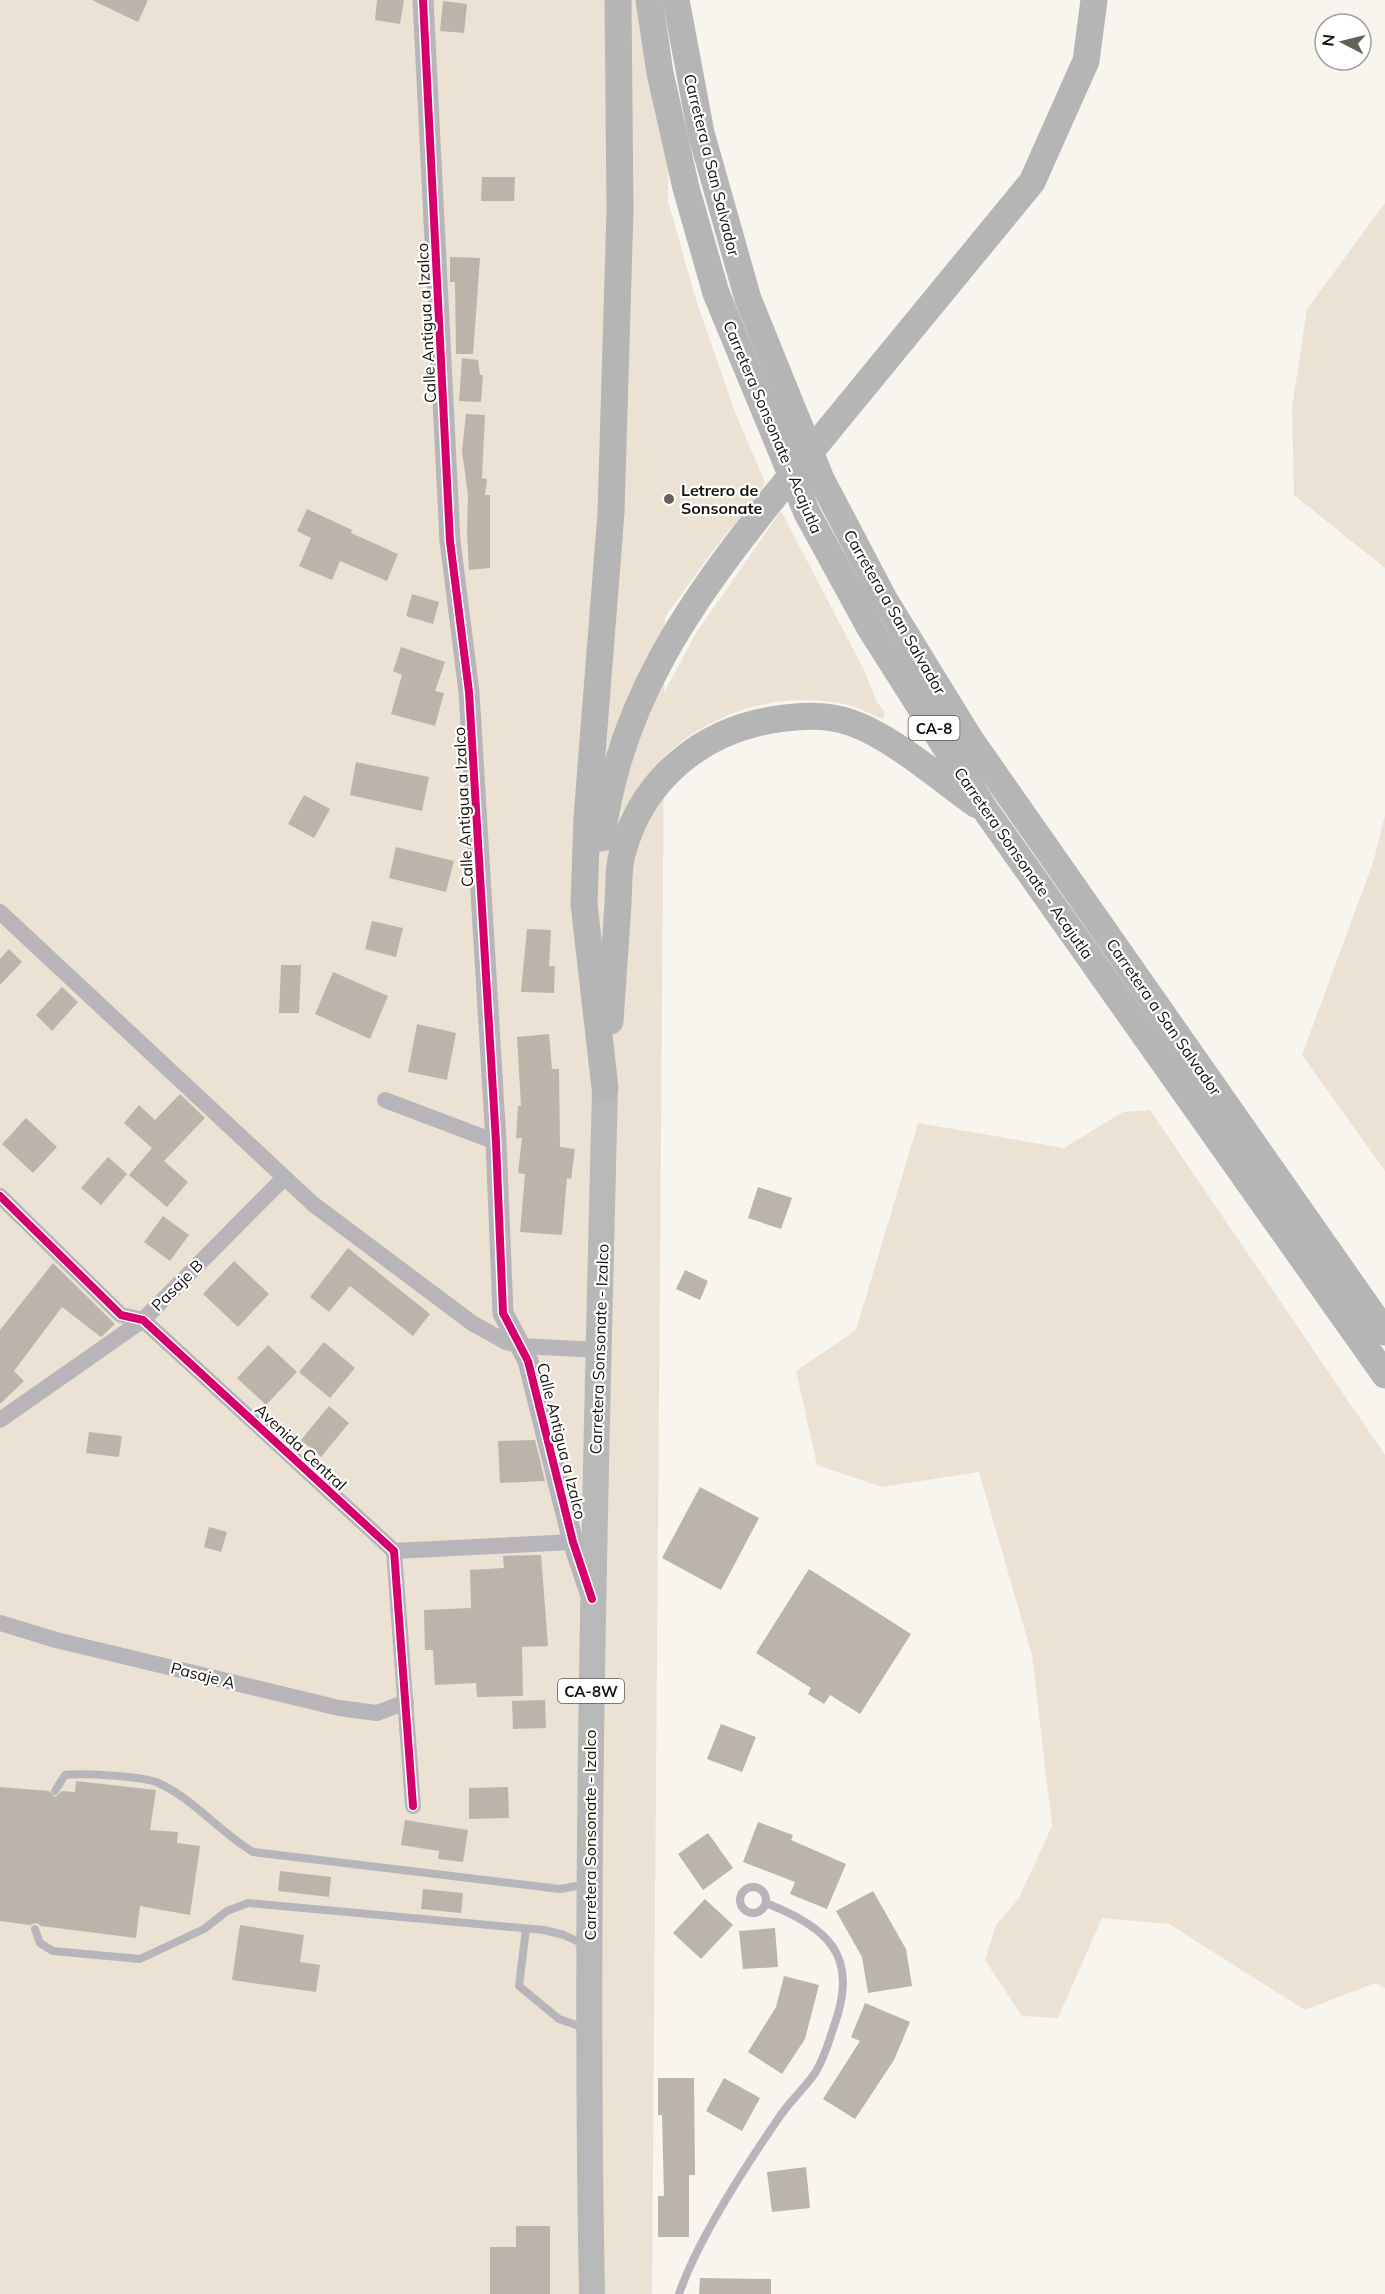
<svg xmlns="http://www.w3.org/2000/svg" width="1385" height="2294" font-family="Mulish,sans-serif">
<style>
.green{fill:#ece2d4}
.building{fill:#bab4ab}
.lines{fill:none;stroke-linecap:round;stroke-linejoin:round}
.service{stroke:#b7b5b9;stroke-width:8}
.minor{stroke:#b7b5b9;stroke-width:16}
.tertiary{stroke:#b7b5b9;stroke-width:21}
.primary{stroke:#b9b8b9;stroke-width:26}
.trunk{stroke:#b6b5b6;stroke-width:27}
.trunk-bridge{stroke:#b6b5b6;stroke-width:27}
.cycleway-casing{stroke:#fff;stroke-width:11}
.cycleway{stroke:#d6006c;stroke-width:8}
.poi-dot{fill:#64605a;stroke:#fff;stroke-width:2}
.labels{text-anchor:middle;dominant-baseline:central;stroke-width:4.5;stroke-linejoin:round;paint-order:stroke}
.shield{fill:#fff;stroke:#5b5854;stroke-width:1.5}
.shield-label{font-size:15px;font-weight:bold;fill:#15100a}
.street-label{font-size:16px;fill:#15100a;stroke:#fff}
.poi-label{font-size:16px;font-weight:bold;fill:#15100a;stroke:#fff;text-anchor:start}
</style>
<rect width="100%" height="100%" fill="#f8f4ee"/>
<!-- green -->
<g class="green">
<path d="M0 0H671L668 201 697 303 735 412 765 482 757 498 714 549 665 617 664 693 696 633 781 511 863 668 877 702 885 713 883 719C871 715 861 708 849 705 781 690 715 710 664 756L652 2294H0Z"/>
<polygon points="1385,203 1385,568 1294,495 1292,408 1307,309"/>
<polygon points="1385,815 1385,1171 1302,1055 1374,860"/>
<polygon points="1150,1110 1385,1455 1385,1988 1375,1983 1305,2010 1169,1924 1102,1918 1058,2018 1022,2016 985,1960 996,1925 1019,1898 1052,1826 1032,1655 979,1472 882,1487 817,1465 796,1371 856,1330 918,1123 1064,1148 1123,1112"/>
</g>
<!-- building -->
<g class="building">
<polygon points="92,0 148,0 138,22"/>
<polygon points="377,0 404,0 400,24 375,20"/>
<polygon points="443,1 467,4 464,33 440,31"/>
<polygon points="482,177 515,177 514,201 481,201"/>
<polygon points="450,257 480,258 473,354 456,354 455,282 450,282"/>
<polygon points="462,358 478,360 480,375 483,375 481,402 459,401"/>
<polygon points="466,414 485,415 482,478 487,479 485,495 490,495 490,568 469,570 467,534 468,495 462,451"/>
<polygon points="307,509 352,530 351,533 398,554 387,581 340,561 332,580 299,566 311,538 297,531"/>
<polygon points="412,594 439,602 433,624 406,616"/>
<polygon points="401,647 445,662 435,691 444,693 435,726 391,714 402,675 393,671"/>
<polygon points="356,762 429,777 422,811 350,795"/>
<polygon points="304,795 330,809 314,838 288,824"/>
<polygon points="396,847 454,861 446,892 389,878"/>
<polygon points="372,921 403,928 396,957 365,949"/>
<polygon points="527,929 551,930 549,966 555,966 554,993 521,992"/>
<polygon points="9,949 22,962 0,985 0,959"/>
<polygon points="281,965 301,965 299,1013 279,1013"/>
<polygon points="333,972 388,996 370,1039 315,1014"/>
<polygon points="62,987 78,1002 52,1031 36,1015"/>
<polygon points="417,1024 456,1033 447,1080 408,1072"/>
<polygon points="549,1034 552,1069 559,1069 560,1147 575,1149 571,1179 567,1178 562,1235 520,1232 525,1174 518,1173 522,1138 516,1138 518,1106 521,1106 517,1037"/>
<polygon points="180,1094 205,1118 164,1161 188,1182 167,1207 129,1175 152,1148 124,1123 139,1105 155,1120"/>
<polygon points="26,1118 57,1147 33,1173 2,1144"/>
<polygon points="108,1157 127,1174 101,1205 81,1188"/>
<polygon points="758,1187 792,1198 781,1229 748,1218"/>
<polygon points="163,1216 189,1235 170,1261 144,1242"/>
<polygon points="348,1248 430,1314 413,1336 350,1286 329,1312 310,1297"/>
<polygon points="234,1261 269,1294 238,1327 203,1294"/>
<polygon points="53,1263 115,1324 101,1337 62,1307 14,1371 24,1381 0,1404 0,1330"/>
<polygon points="685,1270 708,1281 700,1300 676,1289"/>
<polygon points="324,1342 355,1368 330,1398 299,1372"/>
<polygon points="268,1345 297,1372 266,1405 237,1378"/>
<polygon points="329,1406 349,1423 321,1457 301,1440"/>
<polygon points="89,1432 122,1436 119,1457 86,1453"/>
<polygon points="535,1440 545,1481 500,1483 498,1441"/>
<polygon points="700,1487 759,1518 721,1590 662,1558"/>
<polygon points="209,1527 227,1532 221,1552 204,1547"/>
<polygon points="541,1555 548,1646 522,1647 523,1696 477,1697 476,1683 435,1685 433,1650 425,1650 424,1610 471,1608 470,1570 504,1568 503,1556"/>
<polygon points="809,1569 911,1634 860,1714 830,1695 824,1704 808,1694 811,1688 756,1653"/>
<polygon points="545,1700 546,1728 513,1729 512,1701"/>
<polygon points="721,1724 756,1737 742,1772 707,1759"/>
<polygon points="76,1781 156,1790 150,1830 178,1832 177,1843 200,1846 190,1915 140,1906 136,1938 41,1926 36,1923 30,1925 0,1921 0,1787 49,1791 55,1797 62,1791 75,1792"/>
<polygon points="508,1787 509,1818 469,1819 469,1788"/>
<polygon points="405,1820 468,1830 463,1862 438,1859 439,1851 401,1845"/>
<polygon points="758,1822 793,1835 791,1840 846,1864 827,1909 790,1894 795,1882 743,1862"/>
<polygon points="708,1833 733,1868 703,1890 678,1854"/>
<polygon points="280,1871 331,1877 329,1897 278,1891"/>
<polygon points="423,1889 463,1893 461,1913 421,1909"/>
<polygon points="873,1891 906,1949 912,1986 868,1993 862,1957 836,1911"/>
<polygon points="705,1899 733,1925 701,1959 673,1933"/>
<polygon points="240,1925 304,1935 300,1962 320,1965 316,1992 232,1980"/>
<polygon points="775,1928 778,1967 743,1969 739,1931"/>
<polygon points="784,1976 819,1985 805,2039 782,2074 748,2052 776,2007"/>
<polygon points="865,2003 910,2022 894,2060 855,2119 823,2099 860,2041 851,2037"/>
<polygon points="658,2078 694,2078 695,2175 689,2175 689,2237 658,2237 658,2196 664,2196 662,2115 658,2115"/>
<polygon points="724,2078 760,2098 742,2131 706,2111"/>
<polygon points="806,2167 810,2208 772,2212 767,2172"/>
<polygon points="516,2226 550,2226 550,2294 490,2294 490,2247 516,2247"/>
<polygon points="700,2278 771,2279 771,2294 699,2294"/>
</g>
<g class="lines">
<!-- service -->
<g class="service">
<path d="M55 1791 65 1775C83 1773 139 1776 156 1782 192 1797 219 1832 253 1852L560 1889 588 1884"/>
<circle cx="753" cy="1900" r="13"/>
<polyline points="35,1929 40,1943 53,1951 140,1959 204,1929 227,1911 248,1903 544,1930 564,1935 585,1945"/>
<polyline points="526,1929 519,1986 559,2019 585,2028"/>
<path d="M679 2294C698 2239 745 2167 778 2119 789 2102 804 2089 815 2073 824 2059 829 2041 834 2026 860 1955 828 1928 766 1903"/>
</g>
<!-- minor -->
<g class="minor">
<polyline points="0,912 313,1204 472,1323 506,1342 521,1346 599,1350"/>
<polyline points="385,1100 496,1142"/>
<polyline points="0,1196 121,1315 143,1320 394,1551 413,1806"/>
<polyline points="0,1420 143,1320 284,1178"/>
<polyline points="394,1551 573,1542"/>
<polyline points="0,1623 56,1640 339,1708 377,1713 406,1702"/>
</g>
<!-- tertiary -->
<polyline class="tertiary" points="423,0 450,541 469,692 496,1142 503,1313 528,1361 573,1542 590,1593"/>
<!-- primary -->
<path class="primary" d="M592 2294C584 1892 595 1490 605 1088"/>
<!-- trunk -->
<g class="trunk">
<polyline points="649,0 660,73 686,188 716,293 807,513 870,628 986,811 1385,1375"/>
<polyline points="676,0 701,133 748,299 821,479 884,599 970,739 1385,1332"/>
<polyline points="830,428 1032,182 1086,61 1094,0"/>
<path d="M602 838C619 702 690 602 773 498"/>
<path d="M610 1021C613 982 615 943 618 904 619 888 618 869 622 854 643 776 706 727 785 718 807 715 831 715 852 723 894 738 940 779 977 805"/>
<polyline points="605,1088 584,904 587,817 611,513 620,210 618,0"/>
</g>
<!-- trunk-bridge -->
<polyline class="trunk-bridge" points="773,498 830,428"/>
<!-- cycleway casing -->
<g class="cycleway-casing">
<g id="cycleway">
<polyline points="423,0 450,541 469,692 496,1142 503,1313 528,1361 573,1542 592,1599"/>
<polyline points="0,1196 121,1315 143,1320 394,1551 413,1806"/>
</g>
</g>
<!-- cycleway -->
<use href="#cycleway" class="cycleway"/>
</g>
<!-- markers -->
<circle class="poi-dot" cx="669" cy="499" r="6"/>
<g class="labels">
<!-- shield labels -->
<g class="shield">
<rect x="908.5" y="716" width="51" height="24" rx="4.5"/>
<rect x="558" y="1679" width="66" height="24" rx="4.5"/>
</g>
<g class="shield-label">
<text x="934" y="728">CA-8</text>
<text x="591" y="1691">CA-8W</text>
</g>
<!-- street labels -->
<g class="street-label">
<text transform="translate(712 165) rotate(76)">Carretera a San Salvador</text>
<text transform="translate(426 323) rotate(-93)">Calle Antigua a Izalco</text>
<text transform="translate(773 427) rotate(67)">Carretera Sonsonate - Acajutla</text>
<text transform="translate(895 612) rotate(60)">Carretera a San Salvador</text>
<text transform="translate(463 807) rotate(-93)">Calle Antigua a Izalco</text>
<text transform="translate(1024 863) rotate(55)">Carretera Sonsonate - Acajutla</text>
<text transform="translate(1164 1017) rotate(55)">Carretera a San Salvador</text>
<text transform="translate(177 1285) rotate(-45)">Pasaje B</text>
<text transform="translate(599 1349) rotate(-88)">Carretera Sonsonate - Izalco</text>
<text transform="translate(562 1441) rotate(76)">Calle Antigua a Izalco</text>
<text transform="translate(301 1447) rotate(43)">Avenida Central</text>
<text transform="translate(203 1675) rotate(14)">Pasaje A</text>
<text transform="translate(590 1835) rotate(-90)">Carretera Sonsonate - Izalco</text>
</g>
<!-- poi labels -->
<g class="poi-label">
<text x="681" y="490">Letrero de<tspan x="681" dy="18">Sonsonate</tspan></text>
</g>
</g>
<!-- north arrow -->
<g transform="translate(1343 42) rotate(277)"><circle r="28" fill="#ffffff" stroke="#a19f9d" stroke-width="1.5"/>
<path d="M0-4.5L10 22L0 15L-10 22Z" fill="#64605a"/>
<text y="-9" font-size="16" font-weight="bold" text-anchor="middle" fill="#15100a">N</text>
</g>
</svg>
